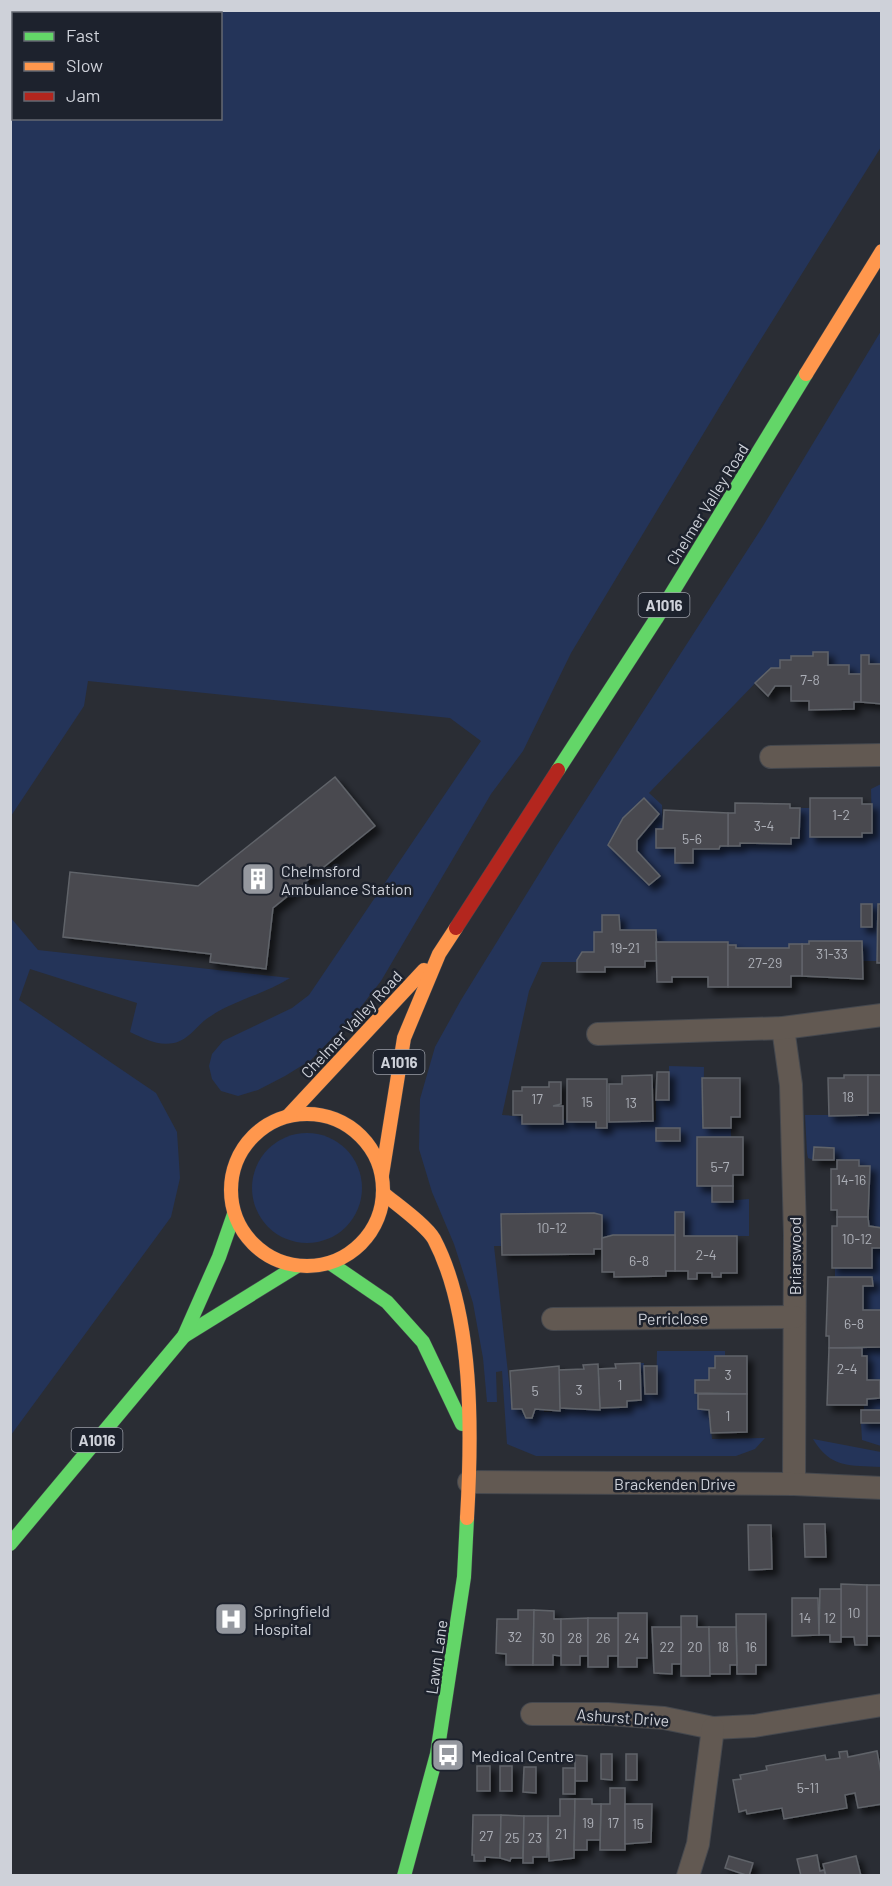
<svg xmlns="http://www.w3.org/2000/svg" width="892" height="1886" font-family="Barlow,sans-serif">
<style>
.green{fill:#243459;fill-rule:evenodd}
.building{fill:#484a50;stroke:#606369;stroke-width:1.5;filter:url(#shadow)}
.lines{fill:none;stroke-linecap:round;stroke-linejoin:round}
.street-casing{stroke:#45484e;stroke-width:24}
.fast-casing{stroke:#45484e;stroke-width:15}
.slow-casing{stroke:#45484e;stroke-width:15}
.jam-casing{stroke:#45484e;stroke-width:15}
.street{stroke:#625952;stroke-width:22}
.fast{stroke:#63d668;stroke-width:14}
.slow{stroke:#ff974d;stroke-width:14}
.jam{stroke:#b3261e;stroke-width:14}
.labels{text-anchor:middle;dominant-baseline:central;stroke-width:5;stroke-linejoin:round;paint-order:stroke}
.number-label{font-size:14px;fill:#acafb7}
.shield{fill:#1d222d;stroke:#999ca5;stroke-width:1.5}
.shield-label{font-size:15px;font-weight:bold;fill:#ced1d9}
.street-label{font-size:16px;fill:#ced1d9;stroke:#1d222d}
.poi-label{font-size:16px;fill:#ced1d9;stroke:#1d222d;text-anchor:start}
</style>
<defs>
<filter id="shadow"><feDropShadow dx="5.5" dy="5.5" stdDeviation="3" flood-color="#0009"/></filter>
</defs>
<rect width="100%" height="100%" fill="#2a2d34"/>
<!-- green -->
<g class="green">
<path d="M11 10 881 11V147L743 368 571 653 523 751 491 794 381 981 353 1017 311 1060 285 1076 258 1090 238 1096 221 1091 212 1079 209 1066 212 1054 223 1041 292 1008 309 995 481 741 450 718 88 681 84 706 11 816ZM14 14H220V118H14Z"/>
<path d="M881 331V664H869V655H861V674H849V665H828L827 652H813V656H791V660H780V668H771L764 674 649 793 662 805 663 829 656 830V847L675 848 693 863V849H719L720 846H739L740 843 790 844 791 838 799 837 800 808H810V837H862V833H872L871 789 881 784 882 904H878L877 961H863L862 941H810L809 944 789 948H736V945L656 942 620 930 619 915H603L602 932 594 933V952H582L577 962H542L529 991 502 1115 596 1122V1127L607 1122 652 1121 656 1120V1100H669V1066L704 1067 703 1128H731V1137L697 1186H712V1202L749 1199V1236H684V1212H675V1235L602 1238V1215L501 1214V1246H494L512 1409H522L526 1418H532L535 1409 544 1408V1412L559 1411 560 1408 584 1407V1410L626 1407 627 1401 641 1400 640 1363H644L645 1394 656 1393 657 1351H725V1356H715C715 1374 708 1381 695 1393L698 1394V1409L709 1410 712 1439 765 1438 755 1449 736 1456H536L507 1444 502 1371 496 1372 497 1402H487L483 1358 473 1303 454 1244 432 1192 419 1149 420 1099 435 1047 461 1000 555 848 763 526ZM644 798 659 814 637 840V851L660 876 649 885 608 845 623 818ZM861 904H872V927H861Z"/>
<path d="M11 918 38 950 290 978C265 994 235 1000 211 1016 197 1024 191 1039 174 1043 157 1046 145 1039 130 1032L137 1003 30 969 19 1000 156 1093 177 1132 180 1178 171 1217 11 1435Z"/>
<polygon points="868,1113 881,1113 881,1228 869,1226 870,1167 859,1166 859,1160 834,1160 833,1148 814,1147 813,1160 808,1158 807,1153 805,1115 868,1115"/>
<circle cx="307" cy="1188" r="55"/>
<polygon points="872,1248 881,1248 881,1410 864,1410 864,1405 867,1405 867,1399 880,1398 867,1380 867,1357 862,1356 862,1348 881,1347 863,1310 863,1286 873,1286 872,1277 835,1277 835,1268 872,1268"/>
<polygon points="861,1423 881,1423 881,1446 862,1440"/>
<path d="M813 1439 881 1452V1467C850 1465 831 1469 813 1439Z"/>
</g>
<!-- building -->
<g class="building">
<polygon points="813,652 828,652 828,665 849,665 849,674 861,674 861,702 854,702 854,709 809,710 809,701 791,701 791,686 775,686 768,696 755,683 771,668 780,668 780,660 791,660 791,656 813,656"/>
<polygon points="861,655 869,655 869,664 882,664 882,704 861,702"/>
<polygon points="335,777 375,826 273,908 266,969 210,962 211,954 63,937 70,872 198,886"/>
<polygon points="644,798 659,814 637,840 637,851 660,876 649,885 608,845 623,818"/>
<polygon points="810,798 862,798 862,804 872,804 872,833 862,833 862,837 810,837"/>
<polygon points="735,803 790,804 790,808 800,808 799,838 791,838 791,844 740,843 740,846 728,846 728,813 735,813"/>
<polygon points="664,810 728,813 728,846 720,846 719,849 693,849 693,863 675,863 675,848 656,848 656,829 663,829"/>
<rect x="861" y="904" width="11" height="23"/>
<polygon points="878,904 882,904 882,963 877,963"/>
<polygon points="602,915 619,915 620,930 656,930 657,961 645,961 645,967 605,967 605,972 577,972 577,960 582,952 594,952 594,932 602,932"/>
<polygon points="809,941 862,941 863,979 802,976 802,944 809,944"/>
<polygon points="656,942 728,942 728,987 708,987 708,977 672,977 672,982 657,982"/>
<polygon points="789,944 802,944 802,976 791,976 791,987 728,987 728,945 736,945 736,948 789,948"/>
<polygon points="657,1072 669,1072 669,1100 656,1100"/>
<polygon points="652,1075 653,1121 609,1122 609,1084 622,1084 622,1076"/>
<polygon points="844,1075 868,1075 868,1115 829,1116 828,1078 844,1078"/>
<rect x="868" y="1075" width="14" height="38"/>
<polygon points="702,1078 740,1078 740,1117 731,1117 731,1128 703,1128"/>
<polygon points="567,1079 607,1079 607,1128 596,1128 596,1122 567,1122"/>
<polygon points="549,1082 561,1082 561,1104 553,1106 563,1106 563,1124 522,1124 522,1115 513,1115 513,1091 522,1091 522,1087 549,1087"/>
<rect x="656" y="1128" width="24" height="13"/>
<polygon points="697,1137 743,1137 743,1175 733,1175 733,1186 697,1186"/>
<polygon points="814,1147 834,1148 834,1160 813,1160"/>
<polygon points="837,1160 859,1160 859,1166 870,1166 868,1217 837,1217 837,1210 831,1210 831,1169 837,1169"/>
<rect x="712" y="1186" width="21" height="16"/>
<polygon points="675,1212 684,1212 684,1236 737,1236 737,1273 721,1273 721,1277 712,1277 712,1273 697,1273 697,1279 688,1279 688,1271 675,1271"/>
<polygon points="594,1213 602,1215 602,1249 594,1249 594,1254 502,1255 501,1214"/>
<polygon points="837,1217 868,1217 869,1226 882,1228 882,1248 872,1248 872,1268 832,1268 832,1226 837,1226"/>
<polygon points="613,1235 675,1235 675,1271 666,1271 666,1276 614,1277 614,1272 602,1272 602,1238"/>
<polygon points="828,1277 872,1277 873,1286 863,1286 863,1310 881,1310 881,1347 829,1348 829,1336 826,1336"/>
<polygon points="829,1348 862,1348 862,1356 867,1356 867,1380 880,1380 880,1398 867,1399 867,1405 827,1405"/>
<polygon points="715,1356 747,1356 747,1394 695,1393 695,1380 709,1380 709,1368 715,1368"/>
<polygon points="640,1363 641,1400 627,1401 627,1407 600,1408 598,1369 616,1368 615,1364"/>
<polygon points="598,1364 600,1410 560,1408 558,1370 584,1369 583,1365"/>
<polygon points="559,1366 560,1411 535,1409 532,1418 526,1418 522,1409 512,1409 510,1371"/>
<polygon points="644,1366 657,1366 657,1394 645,1394"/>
<polygon points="698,1394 747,1394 747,1432 711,1433 709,1410 698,1409"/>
<rect x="861" y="1410" width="21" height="13"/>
<polygon points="804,1524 825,1524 826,1557 805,1557"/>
<polygon points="748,1525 771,1525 772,1569 749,1570"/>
<polygon points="841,1584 867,1585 867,1645 855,1645 854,1637 841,1637"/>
<rect x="867" y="1585" width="15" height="51"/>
<polygon points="820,1589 841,1589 841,1642 830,1642 830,1635 819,1635"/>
<polygon points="792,1598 818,1598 819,1635 792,1636"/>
<polygon points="518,1610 534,1610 533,1665 506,1665 506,1654 496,1653 497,1619 518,1619"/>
<polygon points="534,1610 554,1611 554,1619 561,1619 561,1656 553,1655 553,1665 533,1665"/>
<polygon points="618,1613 647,1613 647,1658 637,1658 637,1667 618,1667"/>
<polygon points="736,1614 766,1614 766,1665 756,1665 756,1674 737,1674"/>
<polygon points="681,1616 697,1616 697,1627 709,1627 710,1676 681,1676"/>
<polygon points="588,1618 588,1656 580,1656 580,1665 561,1665 561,1619"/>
<polygon points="588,1618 618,1618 618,1656 608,1656 608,1667 588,1667"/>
<polygon points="652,1627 681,1627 681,1664 672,1664 672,1674 654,1673"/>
<polygon points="709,1627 736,1627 737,1665 730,1665 730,1674 710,1674"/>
<polygon points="847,1751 848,1757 877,1751 882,1778 882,1804 858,1808 855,1793 845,1795 847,1808 784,1819 782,1808 747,1814 746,1810 739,1812 733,1780 741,1779 740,1775 767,1770 766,1766 825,1755 826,1760 840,1758 839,1752"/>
<polygon points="601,1754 612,1754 612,1780 601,1779"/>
<rect x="626" y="1754" width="11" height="26"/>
<polygon points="575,1755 587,1756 587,1781 575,1781"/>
<rect x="477" y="1766" width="13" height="25"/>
<rect x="500" y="1766" width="12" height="25"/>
<polygon points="524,1767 536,1767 536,1793 523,1792"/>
<rect x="563" y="1768" width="12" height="26"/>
<polygon points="610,1788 625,1788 625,1850 600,1850 601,1804 610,1804"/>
<polygon points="560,1799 575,1799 574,1858 549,1861 548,1816 560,1816"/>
<polygon points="575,1799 592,1799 592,1804 601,1804 600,1840 587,1840 587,1850 574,1850"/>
<polygon points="625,1804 652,1804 651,1842 625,1844"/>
<polygon points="473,1815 501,1815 500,1858 485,1857 485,1861 474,1861 474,1855 472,1855"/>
<polygon points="501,1815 524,1816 523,1858 511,1858 510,1861 500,1858"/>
<polygon points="524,1816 548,1816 547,1857 533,1857 533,1863 523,1863"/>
<polygon points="817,1855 820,1871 824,1870 826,1876 801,1876 797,1859"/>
<polygon points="729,1856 753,1863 749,1876 725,1868"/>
<polygon points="856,1856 861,1876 826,1876 823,1864"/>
</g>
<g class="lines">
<!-- street casing -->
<g class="street-casing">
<g id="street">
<polyline points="771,757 882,755"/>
<polyline points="783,1028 791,1085 795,1234 794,1484"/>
<polyline points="598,1034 783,1028 882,1015"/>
<polyline points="553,1319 794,1317"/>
<polyline points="469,1482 794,1484 882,1488"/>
<polyline points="532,1714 608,1714 664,1718 713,1728 754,1726 882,1705"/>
<polyline points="688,1876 698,1844 713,1728"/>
</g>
</g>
<!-- fast casing -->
<g class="fast-casing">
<g id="fast">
<polyline points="558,770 656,619 806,374"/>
<polyline points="330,1263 387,1302 423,1342 462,1424"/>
<polyline points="184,1336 297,1266"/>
<polyline points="10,1544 184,1336 219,1257 234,1214"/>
<polyline points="404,1876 437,1754 464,1577 467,1518"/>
</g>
</g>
<!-- slow casing -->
<g class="slow-casing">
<g id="slow">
<polyline points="806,374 882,251"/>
<circle cx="307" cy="1190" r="76"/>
<polyline points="288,1116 424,970"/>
<polyline points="382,1175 404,1038 439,954 456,928"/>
<path d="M383 1193C396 1204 426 1225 434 1239 474 1315 472 1434 467 1518"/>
</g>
</g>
<!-- jam casing -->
<g class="jam-casing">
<polyline id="jam" points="456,928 558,770"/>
</g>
<!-- street -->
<use href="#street" class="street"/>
<!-- fast -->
<use href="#fast" class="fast"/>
<!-- slow -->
<use href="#slow" class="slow"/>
<!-- jam -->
<use href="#jam" class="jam"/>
</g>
<!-- icons -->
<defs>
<g id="building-square" transform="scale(1.725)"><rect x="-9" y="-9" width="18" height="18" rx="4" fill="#95989f" stroke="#1d222d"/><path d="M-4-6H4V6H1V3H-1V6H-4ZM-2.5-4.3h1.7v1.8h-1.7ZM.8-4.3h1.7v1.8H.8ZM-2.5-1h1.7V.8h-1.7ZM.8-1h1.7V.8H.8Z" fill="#fff"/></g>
<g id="hospital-square" transform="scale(1.725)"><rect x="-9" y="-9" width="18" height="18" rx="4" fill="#95989f" stroke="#1d222d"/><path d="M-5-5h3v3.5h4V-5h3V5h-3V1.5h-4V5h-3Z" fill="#fff"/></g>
<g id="bus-square" transform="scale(1.725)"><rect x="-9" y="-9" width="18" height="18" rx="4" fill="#95989f" stroke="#1d222d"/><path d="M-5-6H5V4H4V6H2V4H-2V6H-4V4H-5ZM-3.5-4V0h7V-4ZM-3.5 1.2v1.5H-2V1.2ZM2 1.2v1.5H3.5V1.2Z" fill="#fff"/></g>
</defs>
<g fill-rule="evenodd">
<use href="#building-square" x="258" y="879"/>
<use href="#hospital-square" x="231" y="1619"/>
<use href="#bus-square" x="448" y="1755"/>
</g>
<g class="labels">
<!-- number labels -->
<g class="number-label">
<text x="810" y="679">7-8</text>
<text x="841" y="814">1-2</text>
<text x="764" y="825">3-4</text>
<text x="692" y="838">5-6</text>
<text x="625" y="947">19-21</text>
<text x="832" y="953">31-33</text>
<text x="765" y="962">27-29</text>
<text x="848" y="1096">18</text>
<text x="537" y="1098">17</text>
<text x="587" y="1101">15</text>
<text x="631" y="1102">13</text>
<text x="720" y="1166">5-7</text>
<text x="851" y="1179">14-16</text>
<text x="552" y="1227">10-12</text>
<text x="857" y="1238">10-12</text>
<text x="706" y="1254">2-4</text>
<text x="639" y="1260">6-8</text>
<text x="854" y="1323">6-8</text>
<text x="847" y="1368">2-4</text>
<text x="728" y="1374">3</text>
<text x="620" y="1384">1</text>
<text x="579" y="1389">3</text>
<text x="535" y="1390">5</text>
<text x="728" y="1415">1</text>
<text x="854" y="1612">10</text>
<text x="805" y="1617">14</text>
<text x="830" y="1617">12</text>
<text x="515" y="1636">32</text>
<text x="547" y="1637">30</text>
<text x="575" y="1637">28</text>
<text x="603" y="1637">26</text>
<text x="632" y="1637">24</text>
<text x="667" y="1646">22</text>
<text x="695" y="1646">20</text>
<text x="723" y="1646">18</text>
<text x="751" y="1646">16</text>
<text x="808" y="1787">5-11</text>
<text x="588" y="1822">19</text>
<text x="613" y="1822">17</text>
<text x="638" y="1823">15</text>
<text x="561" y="1833">21</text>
<text x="486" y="1835">27</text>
<text x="512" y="1837">25</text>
<text x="535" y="1837">23</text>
</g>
<!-- shield labels -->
<g class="shield">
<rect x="638.5" y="593" width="51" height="24" rx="4.5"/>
<rect x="373.5" y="1050" width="51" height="24" rx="4.5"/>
<rect x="71.5" y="1428" width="51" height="24" rx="4.5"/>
</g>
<g class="shield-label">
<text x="664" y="605">A1016</text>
<text x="399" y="1062">A1016</text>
<text x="97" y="1440">A1016</text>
</g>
<!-- street labels -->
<g class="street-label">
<text transform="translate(707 504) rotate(-58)">Chelmer Valley Road</text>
<text transform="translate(351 1024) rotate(-47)">Chelmer Valley Road</text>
<text transform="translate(794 1256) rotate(-90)">Briarswood</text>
<text transform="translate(673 1318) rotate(-1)">Perriclose</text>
<text x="675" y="1483">Brackenden Drive</text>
<text transform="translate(436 1657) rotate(-82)">Lawn Lane</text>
<text transform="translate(623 1717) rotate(4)">Ashurst Drive</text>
</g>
<!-- poi labels -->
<g class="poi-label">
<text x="281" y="870">Chelmsford<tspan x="281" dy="18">Ambulance Station</tspan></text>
<text x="254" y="1610">Springfield<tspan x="254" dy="18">Hospital</tspan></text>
<text x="471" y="1755">Medical Centre</text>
</g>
</g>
<!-- border -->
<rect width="892" height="1886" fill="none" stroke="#ced1d9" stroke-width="24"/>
<!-- legend -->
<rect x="12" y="12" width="210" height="108" fill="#1d222d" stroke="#646872" stroke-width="1.5"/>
<rect x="24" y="32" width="30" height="9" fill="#63d668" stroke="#646872" stroke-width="1.5"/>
<text x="66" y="42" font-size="18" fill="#ced1d9">Fast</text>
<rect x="24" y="62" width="30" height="9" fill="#ff974d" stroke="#646872" stroke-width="1.5"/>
<text x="66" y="72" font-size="18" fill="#ced1d9">Slow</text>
<rect x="24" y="92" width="30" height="9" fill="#b3261e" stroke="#646872" stroke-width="1.5"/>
<text x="66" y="102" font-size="18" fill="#ced1d9">Jam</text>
</svg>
